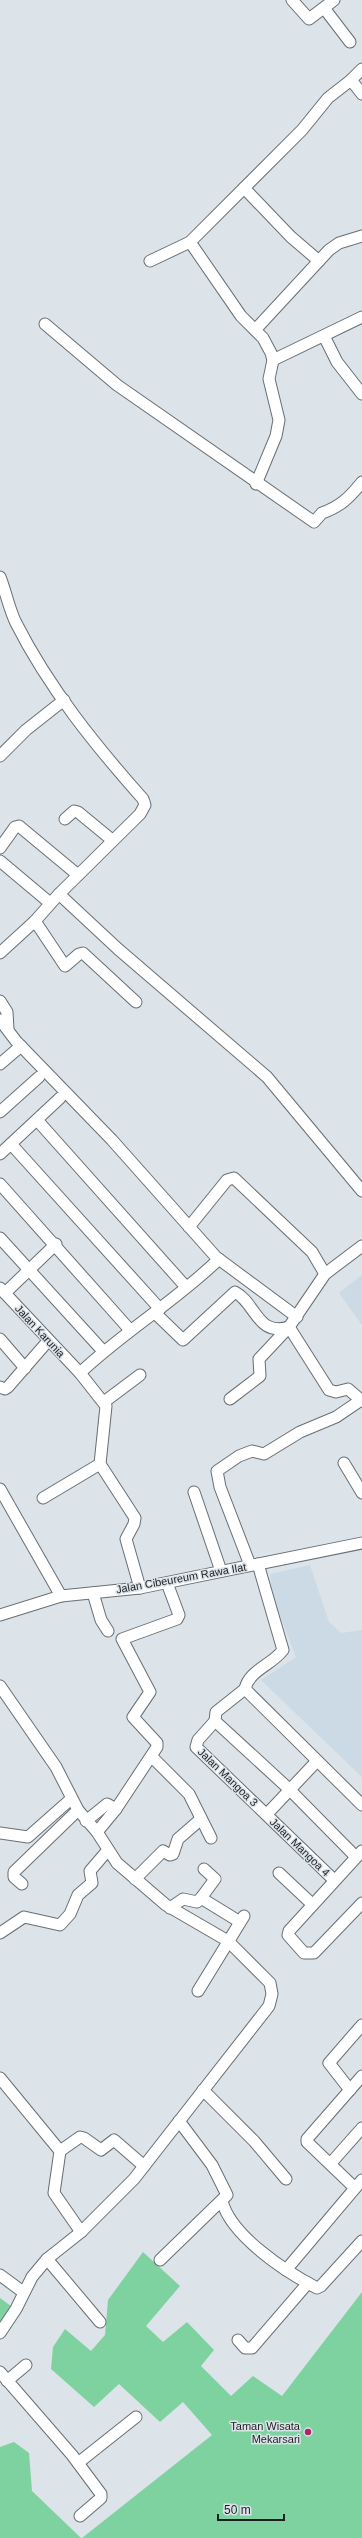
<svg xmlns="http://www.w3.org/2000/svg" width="362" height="2538" font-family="Helvetica,sans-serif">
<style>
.built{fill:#ccdae5}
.green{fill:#7ed2a0}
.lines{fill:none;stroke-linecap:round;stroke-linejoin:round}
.minor-casing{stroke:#686f74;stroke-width:13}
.minor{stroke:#fff;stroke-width:11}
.poi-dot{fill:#ad2569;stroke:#dce3e9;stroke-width:1.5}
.labels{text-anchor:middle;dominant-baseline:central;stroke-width:3;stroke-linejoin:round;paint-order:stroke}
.street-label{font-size:11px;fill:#1d2022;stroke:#dce3e9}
.poi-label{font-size:11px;fill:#1d2022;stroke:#dce3e9;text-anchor:end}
</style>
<rect width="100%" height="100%" fill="#dce3e9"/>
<!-- built -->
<g class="built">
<polygon points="362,1275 362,1325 339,1293"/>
<polygon points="310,1565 329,1622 341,1633 362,1630 362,1777 261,1680 296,1657 272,1595 270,1574"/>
</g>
<!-- green -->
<g class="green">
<polygon points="143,2252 180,2286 146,2326 163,2342 187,2322 214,2350 201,2366 231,2396 253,2376 282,2396 362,2292 362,2538 82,2538 212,2435 183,2402 160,2422 119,2384 94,2407 51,2369 53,2347 65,2329 91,2351 105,2335 108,2300"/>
<polygon points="0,2298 15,2309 0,2335"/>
<polygon points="14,2442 29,2453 32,2491 81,2538 0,2538 0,2447"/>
</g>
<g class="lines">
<!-- minor casing -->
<g class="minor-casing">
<g id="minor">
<polyline points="292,0 309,19 334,0"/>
<polyline points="324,8 350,42"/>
<polyline points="362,69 351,80 362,94"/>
<polyline points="244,188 291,237 319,261"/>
<polyline points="190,242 241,316 263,338 271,353 273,360 269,379 279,420 276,436 256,484"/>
<polyline points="150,261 190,242 302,130 328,98 351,80"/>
<path d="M45 324 117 385 314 522 322 513C340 507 350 497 362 482"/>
<polyline points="255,330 329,250 339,243 362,236"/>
<polyline points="324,336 337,362 362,394"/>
<polyline points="273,360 362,317"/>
<path d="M0 577C6 592 9 609 16 623 49 688 95 745 143 799L145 805 140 814 59 894 118 949 267 1077 362 1191"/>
<polyline points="0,756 26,730 64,700"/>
<polyline points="65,819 74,811 78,812 112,840"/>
<polyline points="0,848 15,827 19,826 78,875"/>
<polyline points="0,861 50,903"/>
<polyline points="59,894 35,921 65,966 79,954 83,953 136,1002"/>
<polyline points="0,953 35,921"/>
<polyline points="0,1001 7,1012 8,1029"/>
<polyline points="0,1020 16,1041 112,1140 216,1257 297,1317"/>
<polyline points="0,1064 21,1046"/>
<polyline points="0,1112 39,1077"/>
<polyline points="37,1120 186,1287"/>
<polyline points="11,1144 160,1309"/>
<polyline points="0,1154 60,1098"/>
<polyline points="0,1184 130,1330"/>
<polyline points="189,1227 227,1180 234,1178 312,1252 325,1274"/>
<polyline points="0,1238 103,1351"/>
<polyline points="0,1288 80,1373 106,1406 100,1464 135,1518 134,1524 126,1539 140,1588"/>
<polyline points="5,1293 56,1244"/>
<path d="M155 1313 183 1340 235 1292C256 1303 257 1337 289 1327L329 1390 336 1392 348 1389 362 1401"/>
<polyline points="0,1339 25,1368"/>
<path d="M80 1373C123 1332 176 1301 219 1259"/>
<polyline points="0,1387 5,1389 8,1387 48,1341"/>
<polyline points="230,1399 260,1376 259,1359 289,1327 325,1274 362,1246"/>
<polyline points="104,1402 140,1375"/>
<polyline points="344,1463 362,1493"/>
<polyline points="0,1489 61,1596"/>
<polyline points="194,1492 221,1571"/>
<polyline points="43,1498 100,1464"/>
<path d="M258 1564 283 1650C272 1665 249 1670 245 1689L362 1805"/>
<polyline points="250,1565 220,1487 217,1471 239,1456 252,1451 264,1454 300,1432 336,1417 361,1400"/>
<polyline points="93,1593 101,1620 108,1631"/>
<polyline points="0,1615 61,1596 140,1588 362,1543"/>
<polyline points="0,1686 56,1767 78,1810 97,1832 117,1863 166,1905 228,1941 270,1983 272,1994 269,2006 134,2179 81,2232 47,2259 32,2277 16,2309 0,2333"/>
<polyline points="245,1689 216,1712 215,1721 289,1789 356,1857"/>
<polyline points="215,1721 198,1740 196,1747 334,1880"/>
<polyline points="152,1757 189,1794 211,1838"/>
<polyline points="267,1814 316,1762"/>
<polyline points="86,1821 107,1804 116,1809"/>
<polyline points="97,1832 116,1809 157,1747 157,1743 133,1717 150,1692 122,1639 177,1619 179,1615 167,1583"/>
<polyline points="0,1833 28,1837 71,1799"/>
<polyline points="362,1851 289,1931 288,1935 304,1953 314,1953 362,1903"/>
<polyline points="279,1873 312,1904"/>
<polyline points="135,1879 163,1851 170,1855 173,1854 178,1839 201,1819"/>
<polyline points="22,1884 14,1877 14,1872 78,1810"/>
<polyline points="201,1898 215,1879 204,1869"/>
<polyline points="170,1908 183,1899 197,1902 201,1898 240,1922"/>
<polyline points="0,1933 24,1917 60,1925 70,1914 78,1895 92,1883 90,1871 108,1850"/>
<polyline points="198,1991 244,1916"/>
<polyline points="0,2078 60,2151 54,2193 81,2232"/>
<polyline points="203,2090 254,2141 286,2179"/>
<polyline points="350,2090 329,2063 362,2025"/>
<polyline points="60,2151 80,2137 84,2138 101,2150 114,2140 144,2166"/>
<polyline points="331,2163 362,2128"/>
<polyline points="355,2188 307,2142 307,2139 362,2076"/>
<path d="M222 2201C231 2236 286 2272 317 2288L321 2286 362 2241"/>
<polyline points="47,2259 100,2322"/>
<polyline points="160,2260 227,2195 212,2165 179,2121"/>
<polyline points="286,2270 362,2180"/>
<polyline points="0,2275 23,2292"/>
<polyline points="238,2340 245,2348 252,2348 308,2283"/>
<polyline points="0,2372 72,2455 101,2494 101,2498 80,2516"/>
<polyline points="7,2381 26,2365"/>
<polyline points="78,2463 136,2417"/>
</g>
</g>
<!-- minor -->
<use href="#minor" class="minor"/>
</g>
<!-- markers -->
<circle class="poi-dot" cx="308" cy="2432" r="4"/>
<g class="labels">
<!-- street labels -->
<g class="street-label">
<text transform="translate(40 1331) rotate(47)">Jalan Karunia</text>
<text transform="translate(181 1578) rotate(-10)">Jalan Cibeureum Rawa Ilat</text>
<text transform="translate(228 1777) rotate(44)">Jalan Mangoa 3</text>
<text transform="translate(300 1847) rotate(44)">Jalan Mangoa 4</text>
</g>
<!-- poi labels -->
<g class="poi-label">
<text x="300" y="2426">Taman Wisata<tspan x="300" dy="13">Mekarsari</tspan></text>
</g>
</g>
<!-- scale -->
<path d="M218 2514v6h66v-6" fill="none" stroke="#1d2022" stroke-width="2"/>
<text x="224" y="2514" font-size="12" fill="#1d2022" stroke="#dce3e9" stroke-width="3" paint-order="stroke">50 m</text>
</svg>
